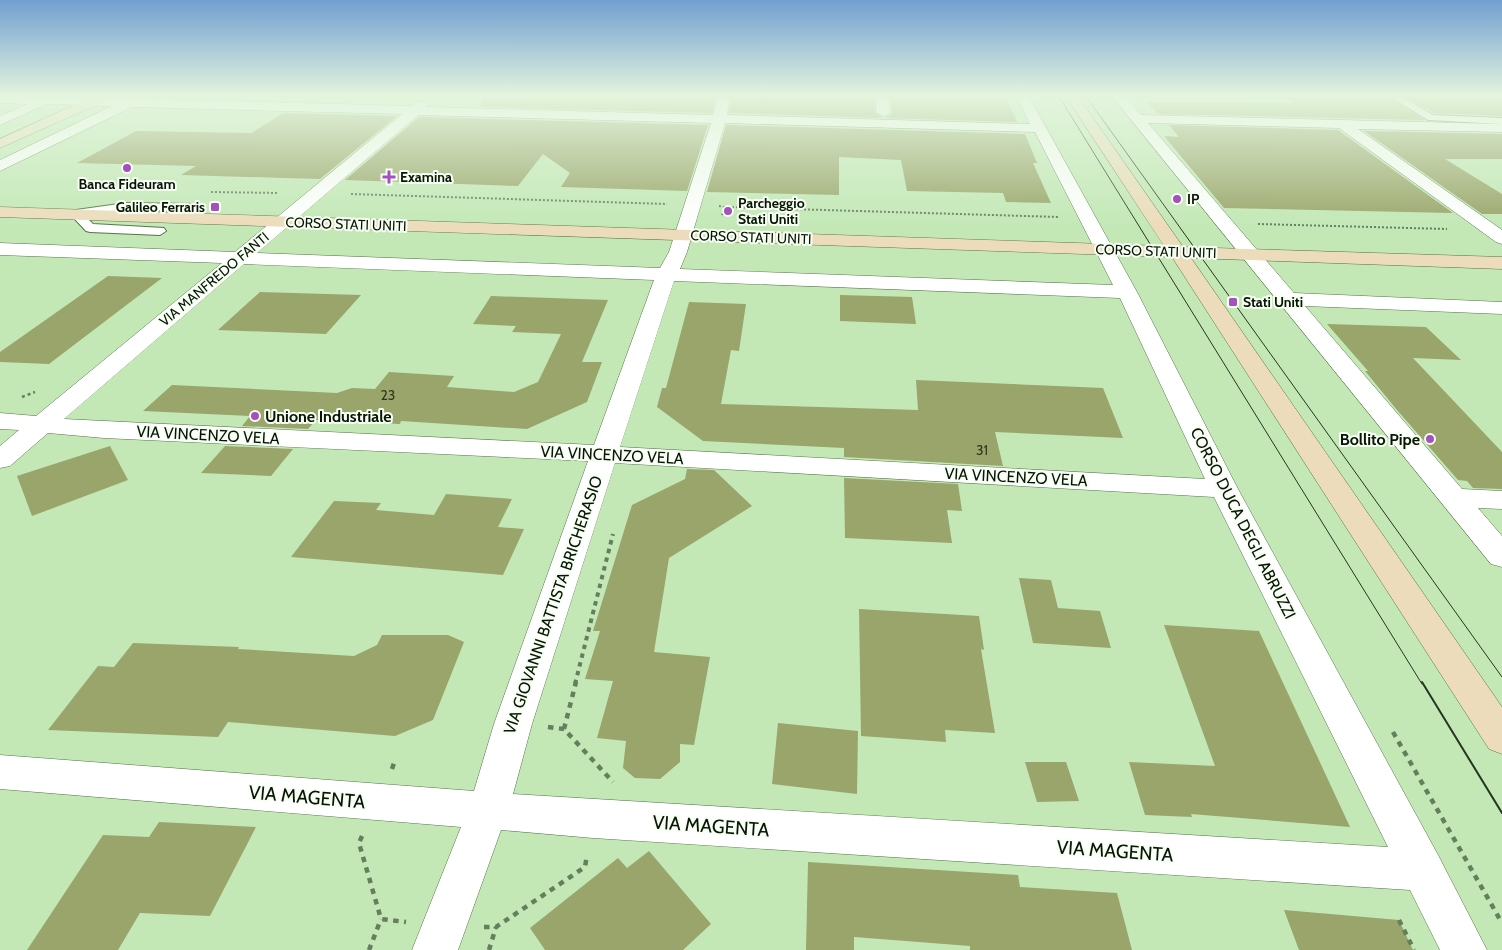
<svg xmlns="http://www.w3.org/2000/svg" width="1502" height="950" font-family="Cabin,sans-serif">
<style>
.building{fill:#99a56a}
.lines{fill:none;stroke-linecap:round;stroke-linejoin:round}
.service-casing{stroke:#547548;stroke-width:2}
.minor-casing{stroke:#547548;stroke-width:1}
.secondary-casing{stroke:#547548;stroke-width:1}
.path-far3{stroke:#657e5c;stroke-width:2;stroke-dasharray:2 2;stroke-linecap:butt}
.path-far2{stroke:#657e5c;stroke-width:2.5;stroke-dasharray:3 3;stroke-linecap:butt}
.path-far1{stroke:#657e5c;stroke-width:4;stroke-dasharray:4.5 4.5;stroke-linecap:butt}
.path{stroke:#657e5c;stroke-width:4.5;stroke-dasharray:5.5 5.5;stroke-linecap:butt}
.service{fill:#fff;fill-rule:evenodd}
.minor{fill:#fff;fill-rule:evenodd}
.secondary{fill:#eddcbb;fill-rule:evenodd}
.tram-far1{stroke:#263620;stroke-width:1}
.tram{stroke:#263620;stroke-width:2}
.poi-dot{fill:#a450be;stroke:#f7fff4;stroke-width:2}
.labels{text-anchor:middle;dominant-baseline:central;stroke-width:4;stroke-linejoin:round;paint-order:stroke}
.far-poi-label{font-size:14px;font-weight:bold;fill:#091605;stroke:#f7fff4;text-anchor:start}
.far-street-label{font-size:14px;fill:#091605;stroke:#f7fff4}
.number-label{font-size:14px;fill:#2d3a1e}
.poi-label{font-size:16px;font-weight:bold;fill:#091605;stroke:#f7fff4;text-anchor:start}
.street-label{font-size:16px;fill:#091605;stroke:#f7fff4}
.near-street-label{font-size:19px;fill:#091605;stroke:#f7fff4}
</style>
<rect width="100%" height="100%" fill="#c3e8b6"/>
<!-- building -->
<g class="building">
<polygon points="481,95 716,95 712,113 481,107"/>
<polygon points="732,95 875,95 874,112 883,118 729,113"/>
<polygon points="891,95 1005,95 1017,122 884,118 888,117 892,113"/>
<polygon points="1282,95 1386,95 1425,120 1158,114 1147,102 1293,103"/>
<polygon points="1402,95 1502,96 1502,116 1434,113"/>
<polygon points="283,113 397,116 320,179 181,175 196,166 77,163 136,131 251,133"/>
<polygon points="419,117 708,125 687,191 561,187 570,173 543,154 518,186 345,180"/>
<polygon points="726,125 1025,134 1037,163 1033,163 1051,203 1006,202 1003,193 907,191 901,160 839,157 839,195 707,192"/>
<polygon points="1169,125 1338,130 1453,213 1224,208 1164,136 1179,137"/>
<polygon points="1364,131 1502,134 1502,159 1445,159 1502,194 1502,214 1482,214"/>
<polygon points="108,276 162,278 49,364 0,362 0,352"/>
<polygon points="260,292 361,295 326,334 218,330"/>
<polygon points="840,295 912,297 916,324 840,321"/>
<polygon points="491,296 608,300 582,362 602,362 587,402 527,429 401,421 400,424 316,420 308,429 242,426 250,416 143,411 172,385 337,393 352,388 375,389 389,372 454,376 447,387 514,392 538,382 561,334 512,332 516,326 473,324"/>
<polygon points="689,302 746,304 739,351 731,350 721,404 918,410 916,380 1103,388 1123,438 995,432 1003,466 844,457 844,448 703,441 657,407 662,388 666,388"/>
<polygon points="1327,324 1426,327 1461,360 1413,358 1502,452 1502,489 1473,488 1467,481 1458,480 1397,410 1365,371 1368,371"/>
<polygon points="110,446 128,480 32,516 17,476"/>
<polygon points="225,446 293,449 271,476 201,473"/>
<polygon points="687,469 714,470 752,506 669,558 654,652 710,657 694,745 680,744 680,762 660,779 635,778 623,768 626,741 597,738 613,681 585,679 600,631 593,631 632,505 685,479"/>
<polygon points="844,478 958,484 962,511 947,510 952,543 845,538"/>
<polygon points="446,494 512,499 498,527 524,529 503,575 291,557 334,501 381,503 376,510 434,515"/>
<polygon points="1019,578 1051,580 1058,608 1100,611 1111,648 1033,643"/>
<polygon points="859,609 979,616 984,650 981,649 995,733 945,730 946,742 861,736"/>
<polygon points="1164,625 1259,631 1350,827 1191,814 1192,817 1145,815 1129,762 1215,766"/>
<polygon points="382,635 448,635 464,642 433,720 395,736 228,722 218,737 48,730 98,666 114,667 133,643 239,647 238,649 354,656 377,645"/>
<polygon points="778,723 858,731 857,794 772,784"/>
<polygon points="1025,762 1066,762 1079,801 1037,802"/>
<polygon points="159,822 256,827 210,916 140,913 118,950 27,950 103,835 149,837"/>
<polygon points="649,851 711,924 683,950 545,950 530,928 618,858 627,868"/>
<polygon points="808,862 1018,875 1020,887 1117,893 1132,950 970,950 970,946 854,937 854,950 806,950"/>
<polygon points="1284,910 1399,920 1413,950 1299,950"/>
</g>
<g class="lines">
<!-- service casing -->
<g class="service-casing">
<g id="service">
<polygon points="1388,95 1398,95 1433,115 1502,118 1502,124 1428,120"/>
<polygon points="126,203 196,204 202,208 196,212 126,209 85,216 93,224 164,228 166,231 160,235 90,232 86,231 70,214 76,210"/>
</g>
</g>
<!-- minor casing -->
<g class="minor-casing">
<g id="minor">
<path d="M0 95 411 106 421 101 426 102 428 105 426 107 713 115 718 95H730L727 115 1030 124 1016 95H1028L1137 292 1238 489 1438 855 1487 950H1440L1410 890 593 838 501 830 458 950H412L461 827 0 789V755L474 791 494 724 588 461 104 438 48 433 10 466 0 468V446L19 430 0 429V413L36 416 222 263 0 255V243L235 252 402 114 132 107 0 171V160L112 106 47 104 0 125V116L28 104 0 103ZM418 115 711 123 669 252 660 268 257 253ZM725 123 1035 132 1113 285 680 269 687 252ZM244 264 654 280 594 445 64 419ZM674 281 1120 298 1205 479 620 447ZM615 463 1214 497 1388 847 513 794 532 724Z"/>
<polygon points="877,95 889,95 890,112 888,115 883,116 876,112"/>
<polygon points="1111,95 1124,95 1141,115 1502,124 1502,132 1358,129 1502,230 1502,244 1496,242 1339,128 1148,123 1294,293 1502,302 1502,314 1305,306 1462,489 1502,491 1502,509 1478,508 1502,536 1502,567 1491,564"/>
</g>
</g>
<!-- secondary casing -->
<g class="secondary-casing">
<g id="secondary">
<polygon points="96,95 113,95 112,98 0,148 0,139"/>
<polygon points="1065,95 1077,95 1183,247 1502,257 1502,269 1191,258 1502,707 1502,754 1489,749 1172,257 0,217 0,207 1164,246"/>
</g>
</g>
<!-- path-far3 -->
<g class="path-far3">
<polyline points="211,192 279,193"/>
<polyline points="351,194 667,204"/>
<polyline points="719,206 724,207 722,215"/>
<polyline points="724,207 1059,217"/>
<polyline points="1258,224 1447,229"/>
</g>
<!-- path-far2 -->
<polyline class="path-far2" points="22,397 35,392"/>
<!-- path-far1 -->
<polyline class="path-far1" points="575,684 613,534"/>
<!-- path -->
<g class="path">
<polyline points="548,727 564,729 613,782"/>
<polyline points="564,729 576,682"/>
<polyline points="1393,732 1502,923"/>
<polyline points="392,769 395,760"/>
<polyline points="362,836 359,843 381,919 406,922"/>
<polyline points="1399,920 1414,950"/>
<polyline points="484,927 496,927 585,867 587,855"/>
<polyline points="369,950 381,919"/>
<polyline points="489,950 496,927"/>
</g>
<!-- service -->
<use href="#service" class="service"/>
<!-- minor -->
<use href="#minor" class="minor"/>
<!-- secondary -->
<use href="#secondary" class="secondary"/>
<!-- tram-far1 -->
<g class="tram-far1">
<polyline points="1058,95 1422,684"/>
<polyline points="1085,95 1502,677"/>
</g>
<!-- tram -->
<polyline class="tram" points="1422,682 1502,813"/>
</g>
<!-- sky -->
<linearGradient id="sky" x2="0" y2="1"><stop stop-color="#719fd1"/><stop offset="0.42" stop-color="#e4f5de"/><stop offset="1" stop-color="#e4f5de" stop-opacity="0"/></linearGradient>
<rect width="1502" height="228" fill="url(#sky)"/>
<!-- markers -->
<g class="poi-dot">
<circle cx="127" cy="168" r="5"/>
<path d="M386.5 169.5h5v5h5v5h-5v5h-5v-5h-5v-5h5z"/>
<circle cx="1177" cy="199" r="5"/>
<rect x="210" y="202" width="10" height="10" rx="2.5"/>
<circle cx="728" cy="211" r="5"/>
<rect x="1228" y="297" width="10" height="10" rx="2.5"/>
<circle cx="255" cy="416" r="5"/>
<circle cx="1430" cy="439" r="5"/>
</g>
<g class="labels">
<!-- far-poi labels -->
<g class="far-poi-label">
<text x="400" y="177">Examina</text>
<text x="127" y="184" text-anchor="middle">Banca Fideuram</text>
<text x="1187" y="199">IP</text>
<text x="738" y="203">Parcheggio<tspan x="738" dy="16">Stati Uniti</tspan></text>
<text x="205" y="207" text-anchor="end">Galileo Ferraris</text>
<text x="1243" y="302">Stati Uniti</text>
</g>
<!-- far-street labels -->
<g class="far-street-label">
<text transform="translate(346 224) rotate(2)">CORSO STATI UNITI</text>
<text transform="translate(751 237) rotate(2)">CORSO STATI UNITI</text>
<text transform="translate(1156 251) rotate(2)">CORSO STATI UNITI</text>
<text transform="translate(214 279) rotate(-40)">VIA MANFREDO FANTI</text>
</g>
<!-- number labels -->
<g class="number-label">
<text x="388" y="395">23</text>
<text x="982" y="450">31</text>
</g>
<!-- poi labels -->
<g class="poi-label">
<text x="265" y="416">Unione Industriale</text>
<text x="1420" y="439" text-anchor="end">Bollito Pipe</text>
</g>
<!-- street labels -->
<g class="street-label">
<text transform="translate(208 435) rotate(3)">VIA VINCENZO VELA</text>
<text transform="translate(612 455) rotate(3)">VIA VINCENZO VELA</text>
<text transform="translate(1016 477) rotate(3)">VIA VINCENZO VELA</text>
<text transform="translate(1243 523) rotate(63)">CORSO DUCA DEGLI ABRUZZI</text>
<text transform="translate(553 605) rotate(-71)">VIA GIOVANNI BATTISTA BRICHERASIO</text>
</g>
<!-- near-street labels -->
<g class="near-street-label">
<text transform="translate(307 797) rotate(5)">VIA MAGENTA</text>
<text transform="translate(711 826) rotate(4)">VIA MAGENTA</text>
<text transform="translate(1115 851) rotate(4)">VIA MAGENTA</text>
</g>
</g>
</svg>
